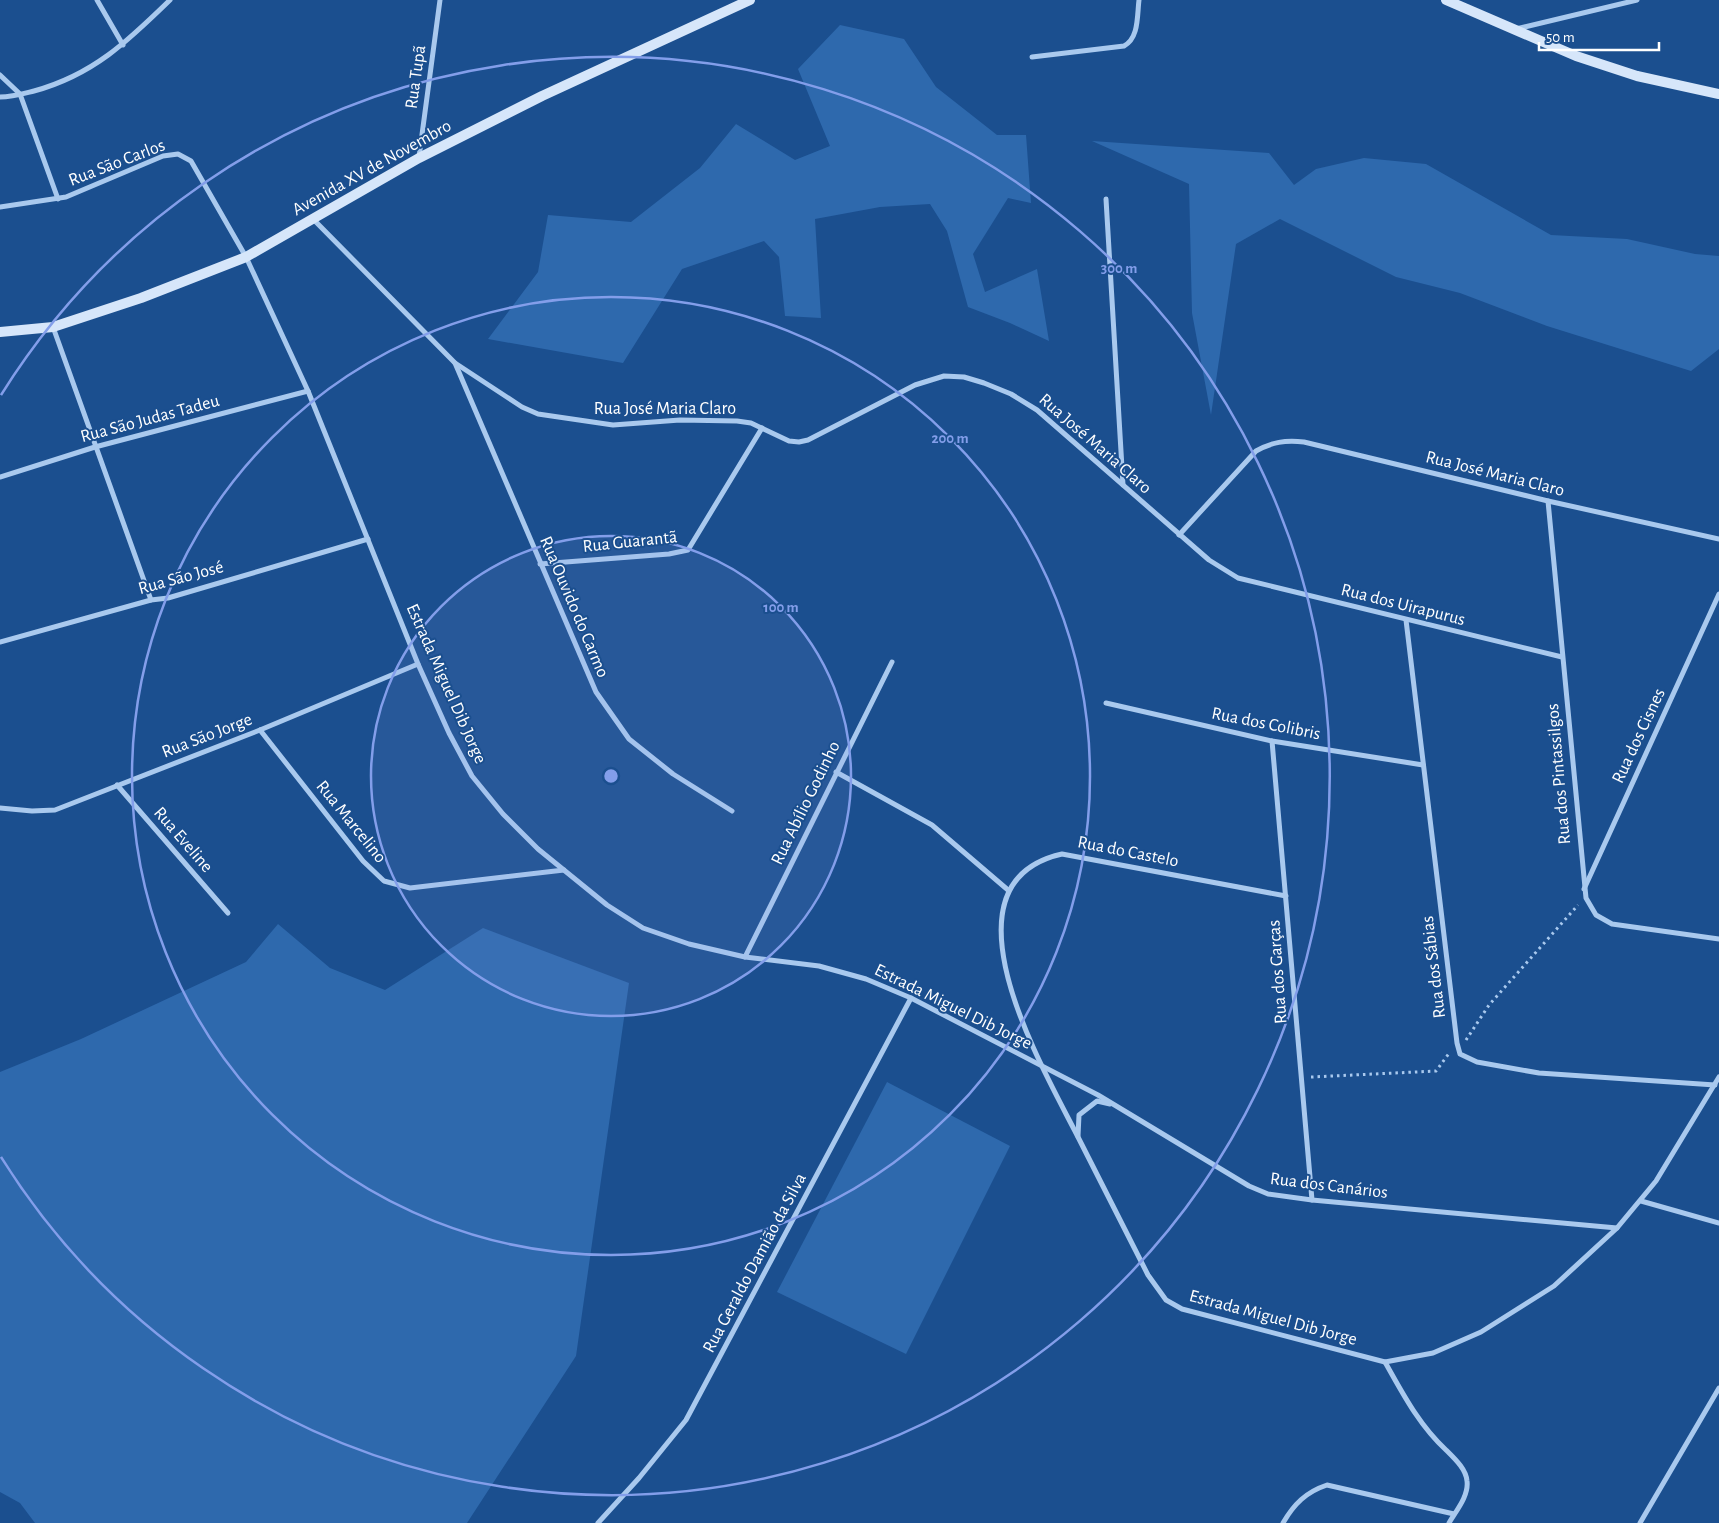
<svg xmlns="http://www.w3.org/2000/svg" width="1719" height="1523" font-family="'Alegreya Sans',sans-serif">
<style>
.green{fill:#2e69ad}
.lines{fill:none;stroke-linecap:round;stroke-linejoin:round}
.path{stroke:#a9c9ee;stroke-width:3;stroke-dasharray:2.5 4;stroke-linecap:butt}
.street{stroke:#a9c9ee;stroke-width:5}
.secondary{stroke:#d6e6fa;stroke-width:10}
.ring{fill:none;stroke:#839eea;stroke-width:2.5}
.labels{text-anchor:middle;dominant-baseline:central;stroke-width:4;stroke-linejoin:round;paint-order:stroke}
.street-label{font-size:18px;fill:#fff;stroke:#1b4f8f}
.centre{fill:#839eea;stroke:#1b4f8f;stroke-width:2.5}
.ring-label{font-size:15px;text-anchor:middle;font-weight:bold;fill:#839eea;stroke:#1b4f8f;stroke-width:4;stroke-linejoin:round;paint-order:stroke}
</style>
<rect width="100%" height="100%" fill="#1b4f8f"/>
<!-- green -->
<g class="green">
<polygon points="840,25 904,39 936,87 997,135 1026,135 1031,203 1008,198 973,254 985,292 1037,269 1049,341 1010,323 968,307 947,231 930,204 880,207 815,219 821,318 785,316 779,257 764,241 682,269 623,363 488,339 538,272 548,215 631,222 700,168 736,124 795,160 830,146 798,69"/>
<polygon points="1092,141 1269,153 1294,185 1316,169 1364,158 1426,164 1551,235 1627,239 1695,254 1719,256 1719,349 1691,371 1547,326 1460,293 1396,277 1280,219 1236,244 1211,415 1192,313 1189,184"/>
<polygon points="278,924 330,968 385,990 483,928 629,983 576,1356 467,1523 35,1523 20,1503 0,1492 0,1072 81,1039 246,962"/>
<polygon points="887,1082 1010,1146 906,1354 777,1292"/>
</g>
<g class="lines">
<!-- path -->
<g class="path">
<polyline points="1466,1040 1489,1005 1578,905"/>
<polyline points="1311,1077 1436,1071 1450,1052"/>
</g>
<!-- street -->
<g class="street">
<polyline points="97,0 123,45"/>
<polyline points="1516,29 1637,0"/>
<path d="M1032 57 1124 46C1139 38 1137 16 1139 0"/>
<polyline points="0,75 20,94 58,199"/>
<path d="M0 97C12 97 22 94 34 91 93 75 128 41 170 0"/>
<polyline points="419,157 440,0"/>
<polyline points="1106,199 1123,485"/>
<polyline points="0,207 66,197 163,156 178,154 191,161 246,257 308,391 418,664 449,733 472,776 503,814 538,849 607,905 643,928 689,944 745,957 819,966 866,979 911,998 1098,1095 1249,1186 1268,1194 1312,1200 1617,1228"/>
<polyline points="313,219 455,363 522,407 538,414 613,425 680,420 737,421 751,423 789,441 799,442 808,440 915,385 944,376 964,377 984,383 1011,394 1037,410 1209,560 1238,578 1562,657"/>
<polyline points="53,327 151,600"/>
<polyline points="455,363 596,692 629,739 673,774 732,811"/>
<polyline points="0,477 95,447 308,391"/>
<polyline points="1548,501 1586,898 1596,915 1612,924 1719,939"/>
<path d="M1179 535 1256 451C1272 442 1285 440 1304 442L1548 501 1719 539"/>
<polyline points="540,564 669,554 688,550 762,428"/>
<polyline points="1406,620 1457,1043 1460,1054 1477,1062 1539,1073 1715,1085"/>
<polyline points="0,642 151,600 168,598 368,539"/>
<polyline points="1106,703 1272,741 1423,765"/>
<polyline points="260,730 363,861 384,881 410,888 564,870"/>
<polyline points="1272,741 1312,1200"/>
<polyline points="836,772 932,825 1008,890"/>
<polyline points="117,785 228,913"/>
<polyline points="0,808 32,811 55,810 260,730 418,664"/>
<polyline points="1584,889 1719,594"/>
<path d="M1286 896 1062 854C933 883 1044 1070 1078 1137 1101 1183 1125 1229 1148 1275L1166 1300 1182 1309 1385 1362 1433 1353 1481 1332 1554 1286 1617 1228 1656 1181 1719 1077"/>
<polyline points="745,957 892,662"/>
<polyline points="1078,1136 1079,1115 1097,1101 1110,1104"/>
<polyline points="1641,1201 1719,1223"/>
<path d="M1385 1362C1403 1394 1419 1425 1446 1450 1455 1459 1466 1469 1467 1481 1469 1496 1456 1511 1449 1523"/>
<polyline points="598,1523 639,1478 686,1420 911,998"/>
<path d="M1283 1523C1294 1504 1306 1492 1327 1485L1454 1514"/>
<polyline points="1640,1523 1719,1388"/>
</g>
<!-- secondary -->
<g class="secondary">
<polyline points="1446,0 1576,56 1637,76 1719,94"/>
<polyline points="0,332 53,327 141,298 246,257 419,158 542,96 750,0"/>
</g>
</g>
<!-- distance rings -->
<circle cx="611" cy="776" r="240" fill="#839eea" fill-opacity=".12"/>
<g class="ring">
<circle cx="611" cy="776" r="240"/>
<circle cx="611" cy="776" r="479"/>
<path d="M1 395A719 719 0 1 1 1 1157"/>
</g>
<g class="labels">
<!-- street labels -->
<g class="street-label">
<text transform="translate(416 77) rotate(-82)">Rua Tupã</text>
<text transform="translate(117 163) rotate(-21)">Rua São Carlos</text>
<text transform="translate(372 168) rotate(-29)">Avenida XV de Novembro</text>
<text x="665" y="409">Rua José Maria Claro</text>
<text transform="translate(150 419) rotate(-15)">Rua São Judas Tadeu</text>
<text transform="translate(1095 444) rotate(41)">Rua José Maria Claro</text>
<text transform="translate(1495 474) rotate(14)">Rua José Maria Claro</text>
<text transform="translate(630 542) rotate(-6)">Rua Guarantã</text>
<text transform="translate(181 578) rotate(-15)">Rua São José</text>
<text transform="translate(1403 605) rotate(14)">Rua dos Uirapurus</text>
<text transform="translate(574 607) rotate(67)">Rua Ouvido do Carmo</text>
<text transform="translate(446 684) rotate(66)">Estrada Miguel Dib Jorge</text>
<text transform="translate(1266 724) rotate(11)">Rua dos Colibris</text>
<text transform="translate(207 736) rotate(-21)">Rua São Jorge</text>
<text transform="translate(1639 736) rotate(-65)">Rua dos Cisnes</text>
<text transform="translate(1559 774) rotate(-95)">Rua dos Pintassilgos</text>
<text transform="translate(806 803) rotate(-64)">Rua Abílio Godinho</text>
<text transform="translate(351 822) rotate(51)">Rua Marcelino</text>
<text transform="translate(183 840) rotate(49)">Rua Eveline</text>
<text transform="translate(1128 852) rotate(11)">Rua do Castelo</text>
<text transform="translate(1434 967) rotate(-97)">Rua dos Sábias</text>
<text transform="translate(1278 972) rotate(-94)">Rua dos Garças</text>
<text transform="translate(953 1007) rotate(26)">Estrada Miguel Dib Jorge</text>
<text transform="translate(1329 1186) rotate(7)">Rua dos Canários</text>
<text transform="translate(755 1263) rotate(-62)">Rua Geraldo Damião da Silva</text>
<text transform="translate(1273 1318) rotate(15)">Estrada Miguel Dib Jorge</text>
</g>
</g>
<circle cx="611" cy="776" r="8" class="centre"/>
<g class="ring-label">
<text x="1119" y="273">300 m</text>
<text x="950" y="443">200 m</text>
<text x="781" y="612">100 m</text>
</g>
<!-- scale -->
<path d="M1539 42v8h120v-8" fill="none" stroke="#ffffff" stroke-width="2.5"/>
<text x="1546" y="42" font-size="15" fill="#ffffff" stroke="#1b4f8f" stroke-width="4" paint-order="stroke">50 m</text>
</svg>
